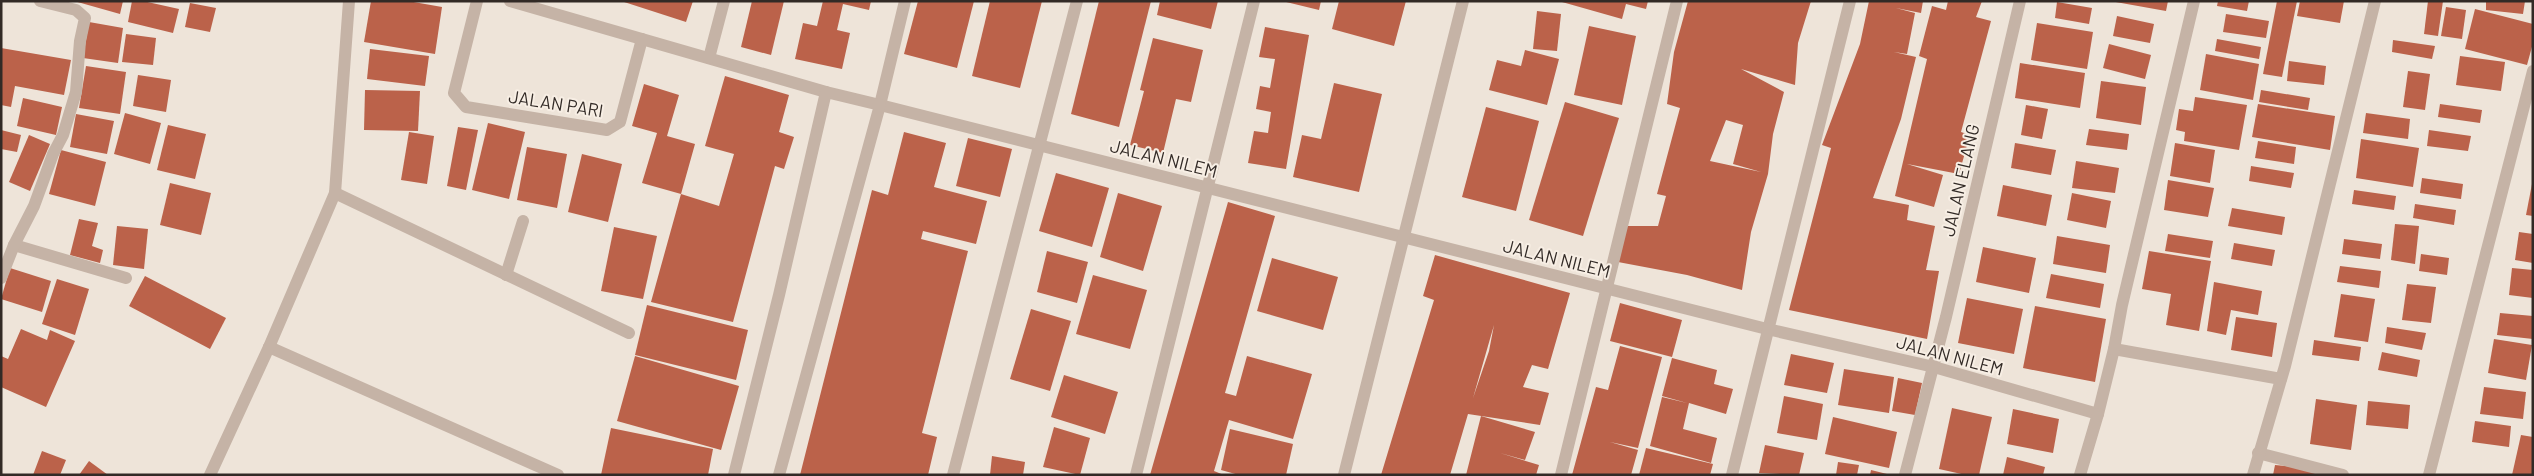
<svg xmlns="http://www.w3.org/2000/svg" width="2534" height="476" font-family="Barlow,sans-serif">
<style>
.building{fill:#bb624a;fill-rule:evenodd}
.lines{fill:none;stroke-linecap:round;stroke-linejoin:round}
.street{stroke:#c5b3a6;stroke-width:12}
.labels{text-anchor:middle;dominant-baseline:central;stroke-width:4;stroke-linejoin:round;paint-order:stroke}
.street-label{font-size:18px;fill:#322a26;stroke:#f7eee4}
</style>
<rect width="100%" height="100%" fill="#eee4d9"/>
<!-- building -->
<g class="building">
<polygon points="74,1 123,1 120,14"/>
<polygon points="132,1 143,1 179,9 173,33 128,22"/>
<polygon points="371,1 408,1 442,7 435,54 364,42"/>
<polygon points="621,1 693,1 686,22"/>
<polygon points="752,1 784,1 771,55 741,47"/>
<polygon points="823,1 871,1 869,10 843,4 837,30 850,33 842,69 795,59 803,23 817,26"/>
<polygon points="918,1 974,1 957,68 904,54"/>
<polygon points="990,1 1042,1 1020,88 972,76"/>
<polygon points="1099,1 1151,1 1119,127 1071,114"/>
<polygon points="1160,1 1218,1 1211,29 1157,15"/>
<polygon points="1282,1 1321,1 1319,10"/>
<polygon points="1339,1 1406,1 1394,46 1332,29"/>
<polygon points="1648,1 1646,9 1626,4 1622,19 1562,2"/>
<path d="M1688 1H1811L1798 43 1795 85 1741 69 1784 92 1773 134 1768 174 1751 232 1742 290 1687 275 1618 262 1627 226H1658L1666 196 1657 194 1680 108 1667 104 1674 52ZM1726 120 1743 125 1733 164 1761 172 1710 161Z"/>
<polygon points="1869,1 1923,1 1921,13 1896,8 1915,13 1907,54 1894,52 1916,57 1901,119 1873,198 1909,205 1907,220 1935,226 1926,270 1939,271 1927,339 1789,310 1831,148 1822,145 1860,44"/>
<polygon points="1948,1 1982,1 1976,17 1991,21 1961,132 1970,135 1959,174 1907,164 1943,175 1934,207 1895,196 1927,59 1919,56 1932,6 1946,10"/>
<polygon points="2110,1 2168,1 2166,11"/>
<polygon points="2218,1 2249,1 2247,11 2217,6"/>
<polygon points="2277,1 2297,1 2282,77 2263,74"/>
<polygon points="2300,1 2344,1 2340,23 2297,16"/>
<polygon points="2428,1 2443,1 2438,36 2424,34"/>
<polygon points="2486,1 2525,1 2523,14 2486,10"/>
<polygon points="2057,2 2092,8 2089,24 2055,18"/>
<polygon points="190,3 216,8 210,32 185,27"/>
<polygon points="2446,7 2466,10 2462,39 2441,36"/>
<polygon points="2475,9 2533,24 2533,43 2527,65 2465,49"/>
<polygon points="1537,11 1561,14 1557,51 1533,49"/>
<polygon points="2226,14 2269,21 2266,38 2223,32"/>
<polygon points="2117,16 2154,24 2150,43 2113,36"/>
<polygon points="89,22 123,28 118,63 83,58"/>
<polygon points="2037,23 2093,32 2087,69 2031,60"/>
<polygon points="1589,26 1636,36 1622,105 1574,95"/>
<polygon points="1265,27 1309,35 1286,169 1248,163 1254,131 1268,133 1271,112 1256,109 1260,86 1270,88 1275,59 1259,57"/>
<polygon points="126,34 156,38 153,65 122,62"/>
<polygon points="1153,38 1203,50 1191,102 1176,99 1163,153 1130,145 1144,91 1140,90"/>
<polygon points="2217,39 2261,47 2259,59 2215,51"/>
<polygon points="2393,40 2435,46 2432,59 2392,52"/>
<polygon points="2109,44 2151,55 2145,79 2103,68"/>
<polygon points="1,48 71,60 64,95 15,86 11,107 1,105"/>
<polygon points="370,49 429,56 425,86 367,79"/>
<polygon points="1525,50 1559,59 1547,105 1489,90 1497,60 1521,66"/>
<polygon points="2206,54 2259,64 2253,100 2200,90"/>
<polygon points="2460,56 2505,62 2501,91 2456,85"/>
<polygon points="2289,61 2326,66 2324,85 2287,81"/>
<polygon points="2020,63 2085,73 2080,108 2015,98"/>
<polygon points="86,66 126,72 120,114 79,108"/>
<polygon points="2408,71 2430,74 2425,110 2403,107"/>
<polygon points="138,75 171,80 166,112 133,106"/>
<polygon points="725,76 789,95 779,132 794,137 784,169 775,166 733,322 651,302 681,194 719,206 734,154 705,146"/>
<polygon points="2101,81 2146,87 2141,125 2096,118"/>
<polygon points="1334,83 1382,94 1359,192 1293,177 1302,135 1321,139"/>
<polygon points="644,84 679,95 667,136 695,144 681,194 642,183 657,133 632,126"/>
<polygon points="365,90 420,91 418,131 364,130"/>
<polygon points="2261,90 2310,98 2308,110 2259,102"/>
<polygon points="2195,97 2247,105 2239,150 2184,141 2185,132 2176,130 2179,109 2193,111"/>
<polygon points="23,98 62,107 56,135 17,126"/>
<polygon points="1565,102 1619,118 1583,236 1529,220"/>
<polygon points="2258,104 2335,116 2330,150 2252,137"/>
<polygon points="2440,104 2482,110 2480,123 2438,117"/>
<polygon points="2026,105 2048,109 2042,139 2021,135"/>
<polygon points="1486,107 1539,121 1516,211 1462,197"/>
<polygon points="125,113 161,123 150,164 114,154"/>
<polygon points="2366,113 2410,119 2408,139 2363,133"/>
<polygon points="76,114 114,121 107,154 70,147"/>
<polygon points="488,123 525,132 509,199 472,190"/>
<polygon points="168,125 206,134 195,179 157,170"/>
<polygon points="458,127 478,130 466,190 447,186"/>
<polygon points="2089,129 2129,134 2127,150 2086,145"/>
<polygon points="1,130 21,135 17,152 1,149"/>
<polygon points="2429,130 2471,136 2468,151 2427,146"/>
<polygon points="409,132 434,136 427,184 401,180"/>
<polygon points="904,132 946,143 934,187 987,201 976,244 923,231 921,239 968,251 922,433 937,437 928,475 800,475 872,190 888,195"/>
<polygon points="29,135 50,144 30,191 9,182"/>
<polygon points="968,138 1012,149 1000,197 956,186"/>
<polygon points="2361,139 2419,148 2413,187 2356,178"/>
<polygon points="2258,141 2296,147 2294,164 2255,158"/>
<polygon points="2015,143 2056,150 2051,175 2011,168"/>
<polygon points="2175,143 2215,150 2210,183 2170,176"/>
<polygon points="527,147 567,154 557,208 517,200"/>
<polygon points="61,150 106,162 95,206 49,194"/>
<polygon points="582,154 622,164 608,222 568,212"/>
<polygon points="2076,161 2119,168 2115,193 2072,188"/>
<polygon points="2251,166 2294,173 2291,188 2249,181"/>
<polygon points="1056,173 1109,188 1092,247 1039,231"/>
<polygon points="2422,178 2463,184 2461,199 2420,193"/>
<polygon points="2168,180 2214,188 2208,217 2164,210"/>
<polygon points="170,183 211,193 201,235 160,225"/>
<polygon points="2532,184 2533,185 2533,216 2526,215"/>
<polygon points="2003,185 2052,195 2046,226 1997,216"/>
<polygon points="2354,190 2396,196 2394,210 2352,204"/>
<polygon points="1118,193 1162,206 1143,271 1100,257"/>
<polygon points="2072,193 2111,201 2106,228 2067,220"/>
<polygon points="1228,202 1275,216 1225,393 1236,396 1247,356 1312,374 1293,439 1229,420 1214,471 1224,475 1150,475"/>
<polygon points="2415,204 2456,210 2454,225 2413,218"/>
<polygon points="2232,208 2285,217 2282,235 2228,226"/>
<polygon points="79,219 98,223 92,246 103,250 100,263 70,255"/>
<polygon points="2395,224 2419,226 2415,264 2391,260"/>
<polygon points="117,226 148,229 144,269 113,265"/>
<polygon points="614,227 657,236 643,299 601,291"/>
<polygon points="2519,232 2533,234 2533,263 2515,260"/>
<polygon points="2168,234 2213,241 2210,258 2165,251"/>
<polygon points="2057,236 2110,245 2106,273 2053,264"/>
<polygon points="2344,239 2382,244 2380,259 2342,254"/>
<polygon points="2234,243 2275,250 2272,266 2231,259"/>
<polygon points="1983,247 2036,258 2029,293 1976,282"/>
<polygon points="1047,251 1088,262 1077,303 1037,292"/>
<polygon points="2149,251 2211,261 2199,331 2166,325 2171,294 2142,289"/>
<polygon points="2421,254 2449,258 2447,275 2419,271"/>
<path d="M1435 255 1570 293 1548 369 1532 365 1523 387 1549 393 1540 425 1468 414 1450 475H1381L1434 300 1423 296ZM1494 325 1489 351 1473 398Z"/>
<polygon points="1272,258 1338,277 1323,330 1257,311"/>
<polygon points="2340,266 2381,271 2379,288 2337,282"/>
<polygon points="10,268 51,281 42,312 1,299"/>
<polygon points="2512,268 2533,270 2533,298 2509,295"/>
<polygon points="2051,274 2104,284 2100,308 2046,298"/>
<polygon points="1093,275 1147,290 1130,349 1076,334"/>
<polygon points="145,276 226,318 210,349 129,306"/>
<polygon points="57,279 89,289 75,335 42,324"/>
<polygon points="2214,282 2262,291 2258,315 2231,310 2226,335 2207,331"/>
<polygon points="2407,284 2436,287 2431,323 2402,320"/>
<polygon points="2341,294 2375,299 2368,342 2334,337"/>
<polygon points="1967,298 2023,309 2014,354 1958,343"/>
<polygon points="1620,303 1682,320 1672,357 1610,341"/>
<polygon points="647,305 748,330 736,380 635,355"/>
<polygon points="2035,306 2106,319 2095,382 2023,368"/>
<polygon points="1031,309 1071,321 1050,391 1010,379"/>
<polygon points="2500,313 2533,316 2533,339 2497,335"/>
<polygon points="2236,317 2277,323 2272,357 2231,350"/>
<polygon points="2387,327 2426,333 2422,350 2385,343"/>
<polygon points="21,329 47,340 50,330 75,341 46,407 1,387 1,356 8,359"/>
<polygon points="2494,339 2532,345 2526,380 2488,373"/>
<polygon points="2314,340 2361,347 2359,361 2312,355"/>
<polygon points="1620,346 1662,357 1638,448 1610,442 1638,450 1631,475 1572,475 1596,387 1608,390"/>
<polygon points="2382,352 2420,360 2417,377 2378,370"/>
<polygon points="1791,354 1834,363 1827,393 1784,385"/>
<polygon points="635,356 739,386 721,450 617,421"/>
<polygon points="1672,358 1717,370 1714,384 1733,389 1726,414 1689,403 1683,429 1717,438 1711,463 1650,446 1662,397 1687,403 1662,396"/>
<polygon points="1844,369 1894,377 1889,413 1838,405"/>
<polygon points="1064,375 1118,392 1105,434 1051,417"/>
<polygon points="1898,378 1922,383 1915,415 1892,411"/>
<polygon points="2484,387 2526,392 2523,419 2480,414"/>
<polygon points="1784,396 1823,404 1817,440 1777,433"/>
<polygon points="2316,399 2357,405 2351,450 2310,444"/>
<polygon points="2368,401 2410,405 2408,429 2366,425"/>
<polygon points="1952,408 1992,417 1979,475 1966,475 1939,469"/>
<polygon points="2013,409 2059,419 2053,453 2007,444"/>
<polygon points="1481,416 1535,432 1525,460 1500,453 1539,465 1536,475 1466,475"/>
<polygon points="1833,417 1897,432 1889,468 1825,454"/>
<polygon points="2475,421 2511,426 2509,447 2472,442"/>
<polygon points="1054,427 1090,438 1080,475 1043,467"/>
<polygon points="611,428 713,449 708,475 601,475"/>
<polygon points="1230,429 1293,444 1286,475 1239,475 1221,470"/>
<polygon points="2521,435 2533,437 2533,475 2512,475"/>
<polygon points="1765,445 1804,453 1799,475 1759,473"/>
<polygon points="1646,448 1713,464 1710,475 1639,475"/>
<polygon points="42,451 66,460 60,475 33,475"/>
<polygon points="992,456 1025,462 1023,475 990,475"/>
<polygon points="2007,457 2045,467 2043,475 2003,475"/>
<polygon points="89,461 108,475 79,475"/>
<polygon points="1838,462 1859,465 1857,475 1836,475"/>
<polygon points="2275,465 2316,469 2316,475 2273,475"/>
<polygon points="1871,470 1887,474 1887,475 1870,475"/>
</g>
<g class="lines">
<!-- street -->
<g class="street">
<polyline points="477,1 454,93 466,107 607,130 620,122 642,39"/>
<polyline points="510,1 826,92"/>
<polyline points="905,1 880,105 1767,329 1934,367 2098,414 2114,349 2281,379"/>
<polyline points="709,58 724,1"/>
<polyline points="335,193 629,333"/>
<polyline points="14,245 126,278"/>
<polyline points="506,275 523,221"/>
<polyline points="1,278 14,245 34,206 53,154 63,135 76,92 80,41 85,18 76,10 40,1"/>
<polyline points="269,347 558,475"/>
<polyline points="2114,349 2122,305 2194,1"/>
<polyline points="2258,453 2343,475"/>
<polyline points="210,475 269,347 335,193 349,1"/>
<polyline points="734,475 779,295 826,92 880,105 779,475"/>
<polyline points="953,475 1077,1"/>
<polyline points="1136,475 1254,1"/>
<polyline points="1344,475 1463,1"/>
<polyline points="1561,475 1677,1"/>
<polyline points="1732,475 1850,1"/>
<polyline points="1905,475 1946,317 2020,1"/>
<polyline points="2080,475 2098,414"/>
<polyline points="2253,475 2285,366 2375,1"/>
<polyline points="2429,475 2533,71"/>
</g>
</g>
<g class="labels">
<!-- street labels -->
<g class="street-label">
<text transform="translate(556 103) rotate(9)">JALAN PARI</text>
<text transform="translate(1164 158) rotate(14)">JALAN NILEM</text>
<text transform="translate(1960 180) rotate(-77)">JALAN ELANG</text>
<text transform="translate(1557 258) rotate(14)">JALAN NILEM</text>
<text transform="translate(1950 355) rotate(15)">JALAN NILEM</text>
</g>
</g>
<!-- border -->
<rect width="2534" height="476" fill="none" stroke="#322a26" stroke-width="5"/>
</svg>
